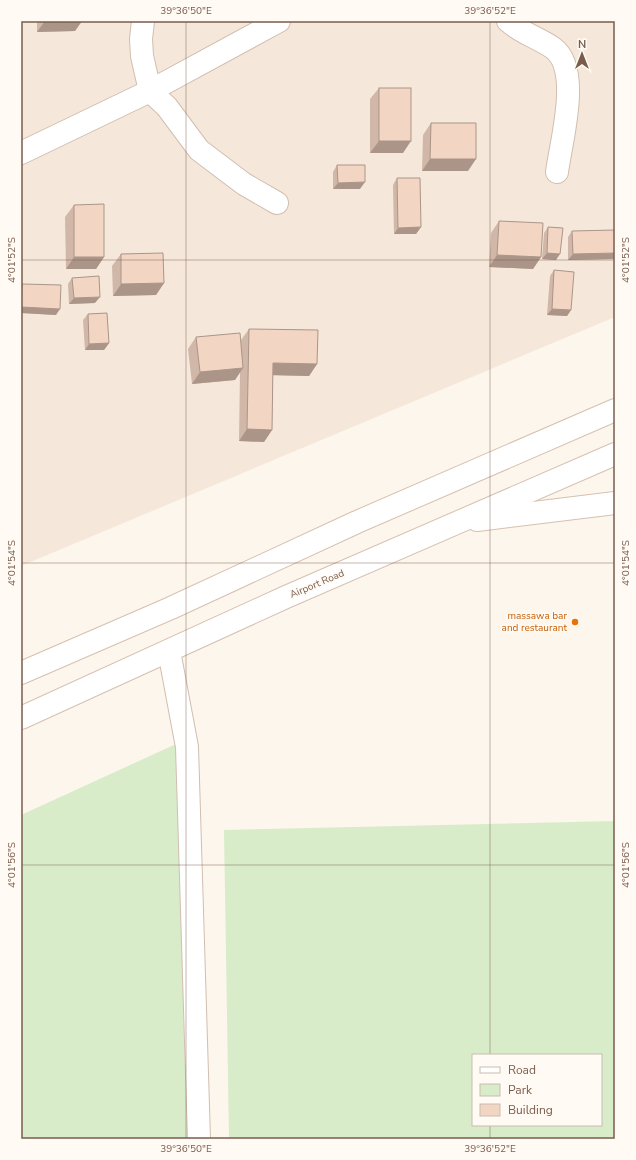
<svg xmlns="http://www.w3.org/2000/svg" width="636" height="1160" font-family="'Nunito Sans',sans-serif">
<style>
.residential{fill:#f5e8da}
.green{fill:#d8ecc9;fill-rule:evenodd}
.lines{fill:none;stroke-linecap:round;stroke-linejoin:round}
.minor-casing{stroke:#d1beb0;stroke-width:24}
.secondary-casing{stroke:#d6c0b0;stroke-width:24}
.minor{stroke:#fff;stroke-width:22}
.secondary{stroke:#fff;stroke-width:22}
.wall{fill:#d1b7a8}
.shaded-wall{fill:#aa9588}
.building{fill:#f3d5c3;stroke:#aa9588}
.ticks{fill:none;stroke:#7a5c4d;stroke-width:1;stroke-opacity:0.45}
.food-dot{fill:#e8710a;stroke:#fffaf3;stroke-width:1.5}
.labels{text-anchor:middle;dominant-baseline:central;stroke-width:3;stroke-linejoin:round;paint-order:stroke}
.street-label{font-size:10px;fill:#7a5c4d;stroke:#fffaf3}
.food-label{font-size:10px;fill:#c56008;stroke:#fffaf3;text-anchor:end}
.neatline{fill:none;stroke:#7a5c4d;stroke-width:1.5}
.ticks-label{font-size:10px;text-anchor:middle;fill:#7a5c4d}
</style>
<rect width="100%" height="100%" fill="#fdf6ec"/>
<!-- residential -->
<polygon class="residential" points="21,21 615,21 615,317 21,566"/>
<!-- green -->
<g class="green">
<polygon points="176,744 187,1139 21,1139 21,815"/>
<path d="M615 821V1139H229L224 830ZM473 1055H601V1125H473Z"/>
</g>
<g class="lines">
<!-- minor casing -->
<g class="minor-casing">
<g id="minor">
<polyline points="143,21 141,39 142,56 150,91 167,107 199,150 244,184 277,203"/>
<path d="M508 21C521 33 539 38 553 48 582 69 561 141 557 172"/>
<polyline points="21,153 150,91 279,21"/>
<polyline points="169,651 187,747 199,1139"/>
</g>
</g>
<!-- secondary casing -->
<g class="secondary-casing">
<g id="secondary">
<polyline points="477,520 615,503"/>
<polyline points="21,673 171,608 357,522 615,410"/>
<polyline points="21,718 286,597 615,454"/>
</g>
</g>
<!-- minor -->
<use href="#minor" class="minor"/>
<!-- secondary -->
<use href="#secondary" class="secondary"/>
</g>
<!-- wall -->
<g class="wall">
<polygon points="37,21 82,21 75,31 37,32"/>
<polygon points="379,88 403,153 370,153 370,99"/>
<polygon points="431,123 468,171 422,171 423,135"/>
<polygon points="337,165 360,189 333,189 333,172"/>
<polygon points="397,178 421,227 416,234 394,234 393,185"/>
<polygon points="74,205 104,257 96,269 66,269 65,217"/>
<polygon points="499,221 541,257 533,269 489,267 491,233"/>
<polygon points="548,227 556,260 542,259 544,233"/>
<polygon points="572,231 614,259 568,260 568,237"/>
<polygon points="121,254 164,283 156,295 113,296 112,266"/>
<polygon points="554,270 571,310 567,316 547,315 550,276"/>
<polygon points="72,278 95,303 69,304 68,284"/>
<polygon points="22,284 56,315 21,313 21,285"/>
<polygon points="88,314 109,343 104,350 85,350 83,320"/>
<polygon points="249,329 317,364 309,376 273,375 272,430 264,442 239,441 240,372 235,380 192,384 188,349 196,337 241,343 241,340"/>
</g>
<!-- shaded-wall -->
<g class="shaded-wall">
<polygon points="45,21 82,21 75,31 37,32"/>
<polygon points="379,141 411,141 403,153 370,153"/>
<polygon points="430,159 476,159 468,171 422,171"/>
<polygon points="365,182 360,189 333,189 338,183"/>
<polygon points="421,227 416,234 394,234 398,228"/>
<polygon points="547,253 560,254 556,260 542,259"/>
<polygon points="615,253 615,257 614,259 568,260 573,254"/>
<polygon points="497,255 541,257 533,269 489,267"/>
<polygon points="74,257 104,257 96,269 66,269"/>
<polygon points="164,283 156,295 113,296 121,284"/>
<polygon points="100,297 95,303 69,304 74,298"/>
<polygon points="21,307 60,309 56,315 21,313"/>
<polygon points="552,309 571,310 567,316 547,315"/>
<polygon points="109,343 104,350 85,350 89,344"/>
<polygon points="273,363 317,364 309,376 265,375"/>
<polygon points="243,368 235,380 192,384 200,372"/>
<polygon points="247,429 272,430 264,442 239,441"/>
</g>
<!-- building -->
<g class="building">
<rect x="379" y="88" width="32" height="53"/>
<polygon points="431,123 476,123 476,159 430,159"/>
<polygon points="337,165 365,165 365,182 338,183"/>
<polygon points="397,178 420,178 421,227 398,228"/>
<polygon points="104,204 104,257 74,257 74,205"/>
<polygon points="499,221 543,223 541,257 497,255"/>
<polygon points="548,227 563,228 560,254 547,253"/>
<polygon points="615,230 615,253 573,254 572,231"/>
<polygon points="163,253 164,283 121,284 121,254"/>
<polygon points="554,270 574,272 571,310 552,309"/>
<polygon points="99,276 100,297 74,298 72,278"/>
<polygon points="22,284 61,285 60,309 21,307"/>
<polygon points="107,313 109,343 89,344 88,314"/>
<polygon points="249,329 318,330 317,364 273,363 272,430 247,429"/>
<polygon points="240,333 243,368 200,372 196,337"/>
</g>
<!-- ticks -->
<path class="ticks" d="M186 21V1139M490 21V1055M21 260H615M21 563H615M21 865H615M490 1125V1139"/>
<!-- markers -->
<circle class="food-dot" cx="575" cy="622" r="4"/>
<g class="labels">
<!-- street labels -->
<g class="street-label">
<text transform="translate(317 584) rotate(-23)">Airport Road</text>
</g>
<!-- food labels -->
<g class="food-label">
<text x="567" y="616">massawa bar<tspan x="567" dy="12">and restaurant</tspan></text>
</g>
</g>
<!-- border -->
<rect width="636" height="1160" fill="none" stroke="#fffaf3" stroke-width="44"/>
<!-- legend -->
<rect x="472" y="1054" width="130" height="72" fill="#fffaf3" stroke="#cabbb1"/>
<rect x="480" y="1067" width="20" height="6" fill="#ffffff" stroke="#cabbb1"/>
<text x="508" y="1074" font-size="12" fill="#7a5c4d">Road</text>
<rect x="480" y="1084" width="20" height="12" fill="#d8ecc9" stroke="#cabbb1"/>
<text x="508" y="1094" font-size="12" fill="#7a5c4d">Park</text>
<rect x="480" y="1104" width="20" height="12" fill="#f3d5c3" stroke="#cabbb1"/>
<text x="508" y="1114" font-size="12" fill="#7a5c4d">Building</text>
<!-- north arrow -->
<g transform="translate(582 54)" stroke="#fffaf3" stroke-width="3" paint-order="stroke">
<path d="M0-3L7 15L0 10L-7 15Z" fill="#7a5c4d"/>
<text y="-6" font-size="11" font-weight="bold" text-anchor="middle" fill="#7a5c4d">N</text>
</g>
<rect x="22" y="22" width="592" height="1116" class="neatline"/>
<g class="ticks-label">
<text x="186" y="14">39°36'50"E</text>
<text x="490" y="14">39°36'52"E</text>
<text transform="translate(11 260) rotate(-90)" y="4">4°01'52"S</text>
<text transform="translate(625 260) rotate(-90)" y="4">4°01'52"S</text>
<text transform="translate(11 563) rotate(-90)" y="4">4°01'54"S</text>
<text transform="translate(625 563) rotate(-90)" y="4">4°01'54"S</text>
<text transform="translate(11 865) rotate(-90)" y="4">4°01'56"S</text>
<text transform="translate(625 865) rotate(-90)" y="4">4°01'56"S</text>
<text x="186" y="1152">39°36'50"E</text>
<text x="490" y="1152">39°36'52"E</text>
</g>
</svg>
